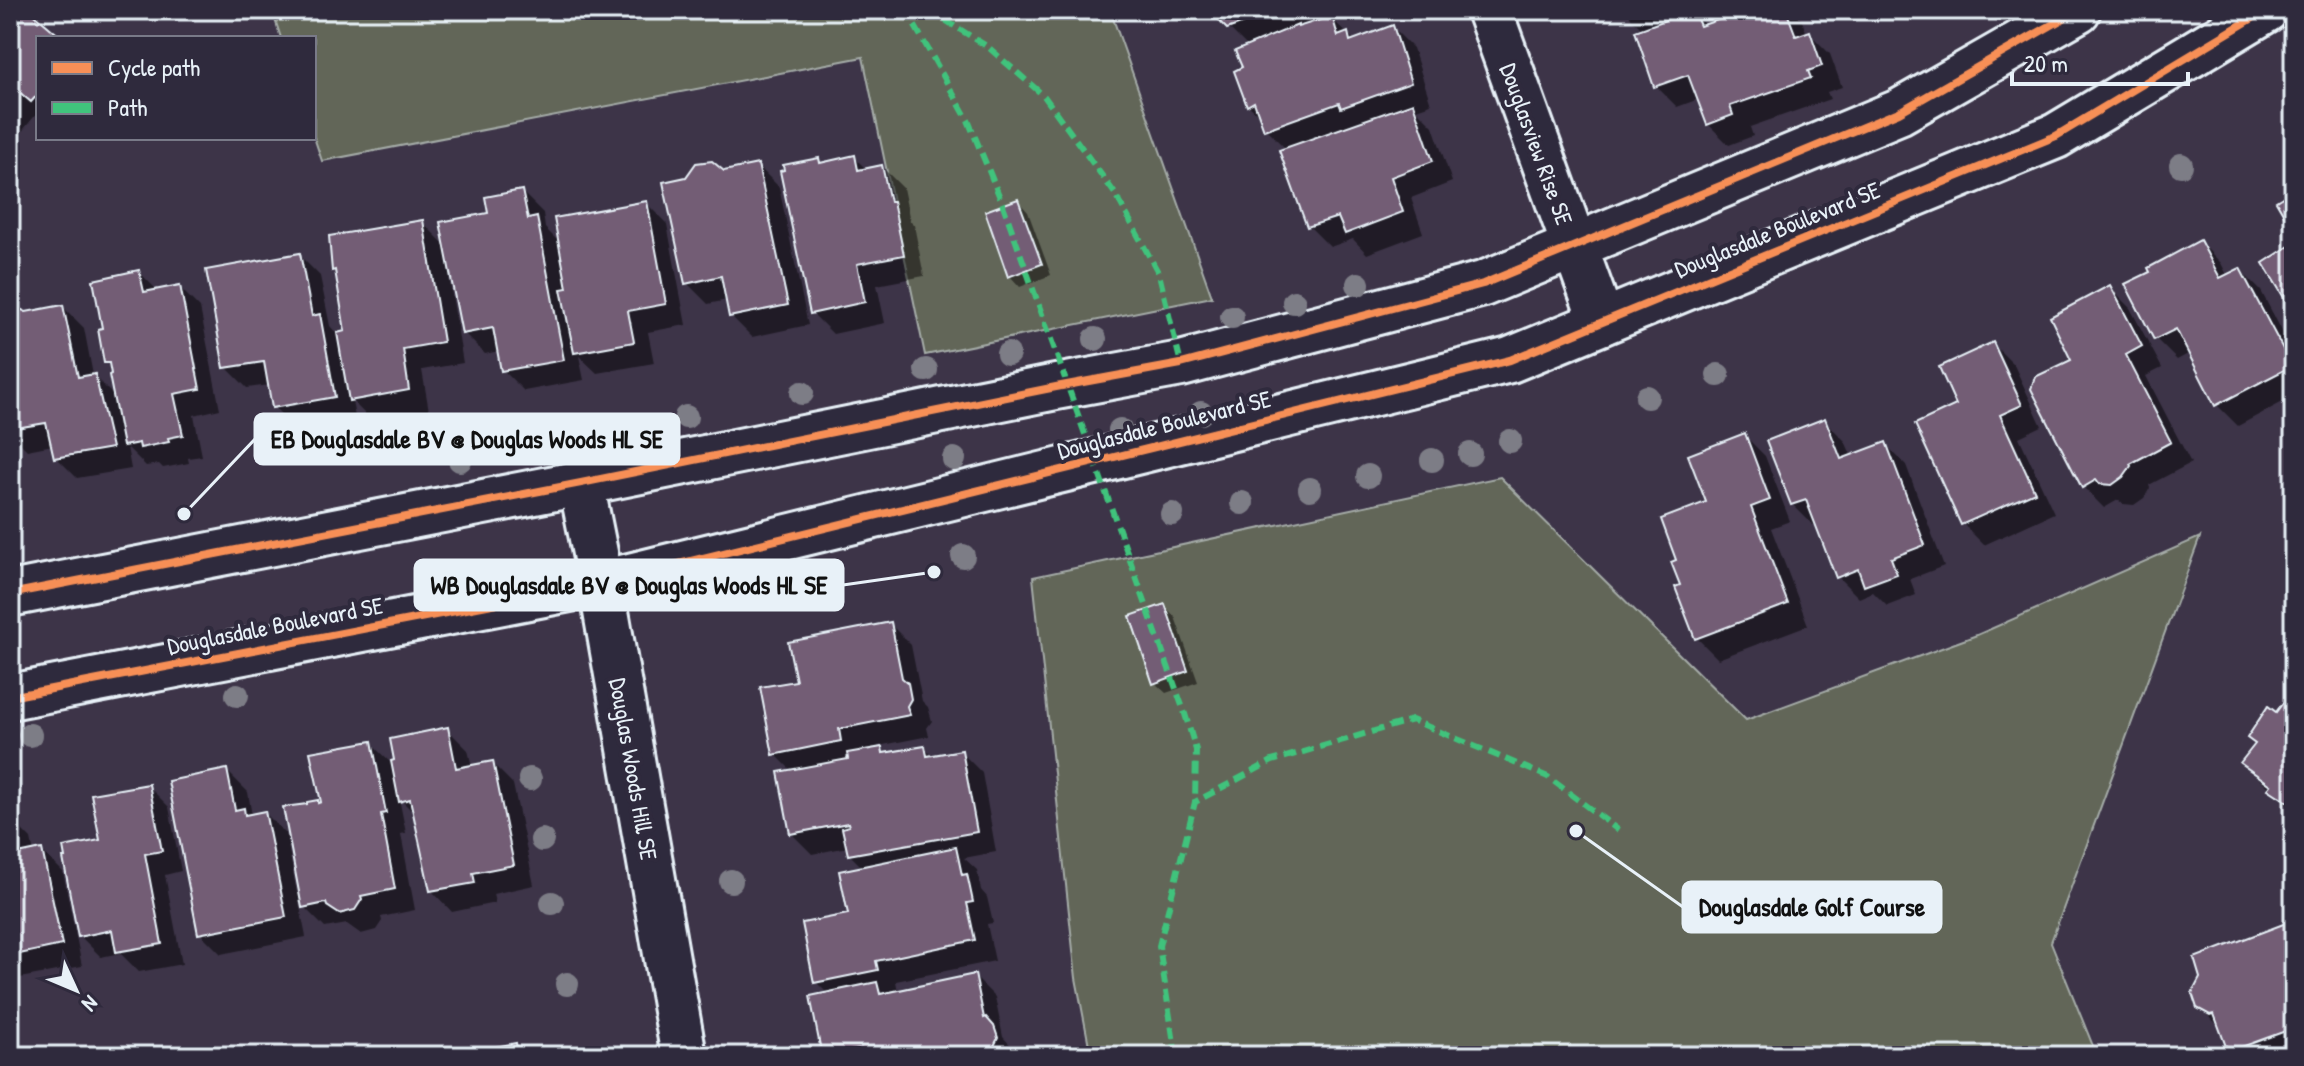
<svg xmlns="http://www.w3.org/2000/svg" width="2304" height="1066" font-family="'Patrick Hand',sans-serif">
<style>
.green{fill:#626658;stroke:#a5aca8;stroke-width:2}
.shadow{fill:#0007}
.building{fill:#735d74;stroke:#e8f1f8;stroke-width:2}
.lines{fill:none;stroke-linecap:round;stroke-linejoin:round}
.street-casing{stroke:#e8f1f8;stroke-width:50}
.secondary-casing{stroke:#e8f1f8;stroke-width:50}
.street{stroke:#2f2a3d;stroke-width:44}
.secondary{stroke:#2f2a3d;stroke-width:44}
.quiet{stroke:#40c37c;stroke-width:6;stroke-dasharray:12 6;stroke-linecap:butt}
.cycleway-casing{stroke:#2f2a3d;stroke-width:13}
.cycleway{stroke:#f78f57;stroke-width:8}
.tree{fill:#7d7d86}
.labels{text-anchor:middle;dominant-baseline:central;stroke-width:8;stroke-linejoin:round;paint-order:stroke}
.street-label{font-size:24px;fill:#e8f1f8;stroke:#2f2a3d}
.leader{fill:none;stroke:#e8f1f8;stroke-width:3}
.callout-dot{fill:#e8f1f8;stroke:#2f2a3d;stroke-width:3}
.callout{fill:#e8f1f8;stroke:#e8f1f8;stroke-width:3}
.callout-label{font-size:26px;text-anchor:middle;font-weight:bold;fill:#111}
</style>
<rect width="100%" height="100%" fill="#3d3448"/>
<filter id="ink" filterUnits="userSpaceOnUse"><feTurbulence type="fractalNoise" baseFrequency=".0125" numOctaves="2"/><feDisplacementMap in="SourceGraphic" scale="16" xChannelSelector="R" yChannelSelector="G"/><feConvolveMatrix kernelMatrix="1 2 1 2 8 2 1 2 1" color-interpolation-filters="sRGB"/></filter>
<g filter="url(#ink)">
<!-- green -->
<g class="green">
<polygon points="272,10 1110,10 1212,297 925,355 863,57 322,161 314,137 314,38 281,38"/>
<polygon points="1500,477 1746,720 1977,635 2200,537 2051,942 2097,1056 1091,1056 1076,978 1033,577"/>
</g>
<!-- shadow -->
<g class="shadow">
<polygon points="10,10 32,10 59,38 38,38 38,112 19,135 10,127"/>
<polygon points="141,10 171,10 168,19"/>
<polygon points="1217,10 1357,10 1332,19 1355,41 1392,27 1413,48 1431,104 1416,109 1433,126 1452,182 1411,198 1423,233 1367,254 1353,239 1330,247 1309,226 1286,149 1266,129 1262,118 1248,105 1244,68 1248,47 1222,21"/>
<polygon points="1628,10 1712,10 1714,16 1702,21 1707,26 1753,10 1792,10 1802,21 1807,34 1809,33 1830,54 1842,87 1827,92 1830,99 1750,127 1753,136 1729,145 1708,124 1699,99 1677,107 1656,86 1637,32 1643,30 1631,18"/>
<polygon points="854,157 867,170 882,167 903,188 910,221 914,225 924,276 877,285 885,323 833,334 812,313 818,160 823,165"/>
<polygon points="758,166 779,187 808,325 752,337 731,316 727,300 708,304 687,283 724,173"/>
<polygon points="522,192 543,213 545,228 560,243 646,203 667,224 686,325 648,332 654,363 597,373 579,356 584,380 524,391 503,370 499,351 485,354 464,333 453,276 449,277 463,363 422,370 429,411 372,421 352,401 355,417 295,428 274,407 270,385 247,388 226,367 299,255 320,276 330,326 338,335 348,333 338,274 334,270 422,222 447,247"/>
<polygon points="1018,201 1028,212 1051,275 1020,287 1010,276"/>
<polygon points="2200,242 2221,263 2228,277 2240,270 2261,291 2294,354 2294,396 2238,426 2217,405 2190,353 2177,360 2156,339 2153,273"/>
<polygon points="139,272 158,291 179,287 200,308 220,409 194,415 202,456 188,458 189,463 163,468 159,464 146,466 127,447 131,469 77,478 56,457 53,445 27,450 10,433 10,310 25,314 63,307 84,328 93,375 115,397 111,367 106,362 105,330"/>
<polygon points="2109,287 2130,308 2162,368 2146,376 2191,463 2149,485 2150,488 2144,498 2134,505 2123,504 2118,500 2104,508 2083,487 2074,361"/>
<polygon points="1993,344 2014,365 2042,426 2019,437 2054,513 1984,545 1963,524 1918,425 1959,406"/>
<polygon points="1824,420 1845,441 1852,457 1885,444 1906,465 1944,566 1910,579 1916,595 1887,606 1873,592 1859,598 1838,577 1817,524 1813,525 1792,504"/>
<polygon points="1744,435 1765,456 1790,521 1771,528 1808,625 1718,659 1697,638 1682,586 1679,561"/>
<polygon points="1165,606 1175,617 1198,682 1166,693 1155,683"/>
<polygon points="890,624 911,645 922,701 928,707 932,721 927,728 929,736 878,746 886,754 924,748 934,757 961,752 982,773 996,852 964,858 977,870 981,890 987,897 993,923 987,924 995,961 896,981 898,992 974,976 995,997 1003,1037 1014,1049 1017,1056 824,1056 812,997 828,994 816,982 850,916 863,868 849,854 848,847 812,854 791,833 793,772 775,754 799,682"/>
<polygon points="2294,691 2294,811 2243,763"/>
<polygon points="447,729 468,750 472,767 492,763 513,784 534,885 493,894 495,903 452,912 431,890 415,814 399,798 406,833 401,834 415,910 381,917 382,921 376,930 361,934 347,924 325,928 299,902 306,937 221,954 200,933 227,771 248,792 252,816 265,813 286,834 297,893 301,892 317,802 319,804 371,744 391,763"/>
<polygon points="148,786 169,807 181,871 165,875 182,964 139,972 120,953 101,957 80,936 102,842"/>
<polygon points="10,818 31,839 34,853 42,851 63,872 82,966 15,979 10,974"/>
<polygon points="2294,922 2294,1056 2235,1056 2230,1050 2222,1029 2199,1007"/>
<polygon points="515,1045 526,1056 483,1056"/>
</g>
<!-- building -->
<g class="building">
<polygon points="10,10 29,10 62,38 38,38 38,94 31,102 18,91 10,100"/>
<polygon points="1215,10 1279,10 1227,29 1220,22"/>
<polygon points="1693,10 1700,26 1747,10 1786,10 1796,36 1810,31 1822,66 1808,71 1811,78 1730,106 1733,115 1707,125 1688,75 1654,87 1635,31"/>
<polygon points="1332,16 1338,36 1348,32 1350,41 1393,25 1411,83 1341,108 1339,103 1264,130 1254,102 1247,106 1234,71 1242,67 1235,51 1298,25 1298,27"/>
<polygon points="1413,103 1433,161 1391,177 1403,212 1345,234 1338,217 1307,227 1279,150"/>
<polygon points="855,155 858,170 882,165 890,202 893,202 904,255 857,264 865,302 810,314 780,171 784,170 783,165 819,158 820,163"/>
<polygon points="712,161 724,171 758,164 788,305 729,317 721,276 685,284 663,182 686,177 696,163"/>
<polygon points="522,190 528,219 537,217 564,360 501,371 493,328 462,334 440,222 488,213 485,197"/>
<polygon points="2294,190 2294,232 2276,201"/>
<polygon points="1018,199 1042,264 1008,277 985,211"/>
<polygon points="647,201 666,304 628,311 634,342 574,353 561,289 567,288 554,218"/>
<polygon points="423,220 443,342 403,349 409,390 349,401 337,333 345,331 335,270 332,271 329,236"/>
<polygon points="2200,240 2220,278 2240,268 2292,366 2215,406 2176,329 2154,340 2125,284 2150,272 2148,268"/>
<polygon points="2294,243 2294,314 2263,263"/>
<polygon points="300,253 312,316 320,314 335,397 272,408 264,362 224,368 206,270"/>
<polygon points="139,270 144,292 180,285 200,389 174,394 183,435 168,438 169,442 140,448 139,443 123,446 109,375 111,374 109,363 104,363 98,329 102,328 93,280"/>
<polygon points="2110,285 2142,346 2126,355 2171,442 2130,464 2131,466 2123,477 2112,485 2099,484 2096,480 2082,488 2031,389 2035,377 2071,360 2050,317"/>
<polygon points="63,305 78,377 95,374 112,448 54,458 46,423 10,429 10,308 16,307 26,312"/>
<polygon points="1993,342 2022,405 2000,415 2035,492 1961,525 1915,424 1956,405 1939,367"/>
<polygon points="1825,418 1841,459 1886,442 1925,545 1891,558 1897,574 1864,586 1858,569 1836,578 1806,500 1791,505 1766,441"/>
<polygon points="1745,433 1770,500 1751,507 1788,604 1695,639 1675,587 1680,585 1671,562 1676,560 1661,519 1706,502 1688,455"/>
<polygon points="1165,604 1188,671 1153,684 1130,616"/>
<polygon points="891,622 902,678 908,683 911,699 907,706 910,715 839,729 841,741 773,755 760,687 796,681 788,642"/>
<polygon points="2294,688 2294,806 2268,789 2271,785 2240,763 2255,744 2247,738 2268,706 2276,712"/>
<polygon points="448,727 456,768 493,761 514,865 473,873 475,883 430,891 410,799 399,802 391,761 394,760 390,739"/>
<polygon points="372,741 386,813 381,814 395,889 361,896 362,899 355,910 339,914 327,906 326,903 302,908 283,807 307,804 307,802 318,800 318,803 321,802 310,752"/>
<polygon points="925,746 927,756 962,750 977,832 848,855 842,828 849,826 848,823 790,834 778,772 848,759 847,753 882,747 883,753"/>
<polygon points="227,769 235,810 244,808 245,815 265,811 286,917 198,934 168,781"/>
<polygon points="149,784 162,851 145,854 162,944 116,952 112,930 78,937 63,858 65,858 63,847 100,840 91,794"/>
<polygon points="10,816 18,854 42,849 62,945 10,956"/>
<polygon points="956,847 962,875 967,874 973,902 967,903 975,940 876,961 878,970 814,983 802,923 848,914 839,871"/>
<polygon points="2294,920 2294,1028 2228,1052 2214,1014 2210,1015 2197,1008 2192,993 2200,978 2194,958"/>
<polygon points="975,974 984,1018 986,1017 994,1026 998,1038 993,1048 989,1051 991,1056 863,1056 861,1049 822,1056 810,996 877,982 880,994"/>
<polygon points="516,1043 518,1056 481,1056 480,1050"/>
</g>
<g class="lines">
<!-- street casing -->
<g class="street-casing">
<g id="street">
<polyline points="1489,10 1602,322"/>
<polyline points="581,483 601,583 684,1056"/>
</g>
</g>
<!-- secondary casing -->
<g class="secondary-casing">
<g id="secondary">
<polyline points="10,594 581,483 1056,387 1181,364 1483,284 1899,112 2078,10"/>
<polyline points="10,697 601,583 1510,360 2056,136 2266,10"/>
</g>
</g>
<!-- street -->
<use href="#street" class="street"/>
<!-- secondary -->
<use href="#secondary" class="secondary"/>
<!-- quiet -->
<g class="quiet">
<polyline points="906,10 968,120 1003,205 1185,714 1196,750 1195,802"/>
<polyline points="929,10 988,47 1044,96 1116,195 1159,274 1181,364"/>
<polyline points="1176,1056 1159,946 1195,802 1272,761 1412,720 1548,777 1618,830"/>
</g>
<!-- cycleway casing -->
<g class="cycleway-casing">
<g id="cycleway">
<polyline points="10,594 581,483 1056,387 1181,364 1483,284 1899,112 2078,10"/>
<polyline points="10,697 601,583 1510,360 2056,136 2266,10"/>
</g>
</g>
<!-- cycleway -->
<use href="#cycleway" class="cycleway"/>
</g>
<!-- trees -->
<g class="tree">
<circle cx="2181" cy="165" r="12"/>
<circle cx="1358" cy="284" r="12"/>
<circle cx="1294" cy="302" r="12"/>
<circle cx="1232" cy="317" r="12"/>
<circle cx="1095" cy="339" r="12"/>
<circle cx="1008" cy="354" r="12"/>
<circle cx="926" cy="370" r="12"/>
<circle cx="1718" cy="375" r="12"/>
<circle cx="802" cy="393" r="12"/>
<circle cx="1647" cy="397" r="12"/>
<circle cx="1201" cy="413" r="12"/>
<circle cx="686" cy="417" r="12"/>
<circle cx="1120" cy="430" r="12"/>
<circle cx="1510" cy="441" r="12"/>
<circle cx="1470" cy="454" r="12"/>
<circle cx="954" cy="459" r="12"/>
<circle cx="460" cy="460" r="12"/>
<circle cx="1432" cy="460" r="12"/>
<circle cx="1368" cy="476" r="12"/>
<circle cx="1310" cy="489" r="12"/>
<circle cx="1242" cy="503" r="12"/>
<circle cx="1172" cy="514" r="12"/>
<circle cx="963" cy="556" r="12"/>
<circle cx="746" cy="599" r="12"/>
<circle cx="237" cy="695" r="12"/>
<circle cx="30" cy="735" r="12"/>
<circle cx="530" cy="779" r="12"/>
<circle cx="542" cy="840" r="12"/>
<circle cx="731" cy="881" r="12"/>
<circle cx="552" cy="903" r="12"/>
<circle cx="567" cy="984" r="12"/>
</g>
</g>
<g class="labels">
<!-- street labels -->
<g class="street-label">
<text transform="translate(1537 144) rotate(70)">Douglasview Rise SE</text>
<text transform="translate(1777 229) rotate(-22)">Douglasdale Boulevard SE</text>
<text transform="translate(1164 424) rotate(-14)">Douglasdale Boulevard SE</text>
<text transform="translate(275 625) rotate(-11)">Douglasdale Boulevard SE</text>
<text transform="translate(634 769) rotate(80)">Douglas Woods Hill SE</text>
</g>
</g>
<!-- callouts -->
<path class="leader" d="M184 514L255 439M934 572L843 585M1576 831L1683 907"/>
<g class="callout-dot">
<circle cx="184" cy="514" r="8"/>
<circle cx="934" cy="572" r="8"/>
<circle cx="1576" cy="831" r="8"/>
</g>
<g class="callout">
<rect x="255" y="414" width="424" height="50" rx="8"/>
<rect x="415" y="560" width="428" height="50" rx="8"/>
<rect x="1683" y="882" width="258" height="50" rx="8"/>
</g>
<g class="callout-label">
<text x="467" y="448">EB Douglasdale BV @ Douglas Woods HL SE</text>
<text x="629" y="594">WB Douglasdale BV @ Douglas Woods HL SE</text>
<text x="1812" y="916">Douglasdale Golf Course</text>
</g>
<!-- margin -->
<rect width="2304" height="1066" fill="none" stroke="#2f2a3d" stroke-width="40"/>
<rect x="20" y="20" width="2264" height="1026" fill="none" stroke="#e8f1f8" stroke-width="3" filter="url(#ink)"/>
<!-- legend -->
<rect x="36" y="36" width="280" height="104" fill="#2f2a3d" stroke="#797a88" stroke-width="2"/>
<rect x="52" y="62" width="40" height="12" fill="#f78f57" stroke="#797a88" stroke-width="2"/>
<text x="108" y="76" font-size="24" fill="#e8f1f8">Cycle path</text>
<rect x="52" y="102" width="40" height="12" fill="#40c37c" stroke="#797a88" stroke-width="2"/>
<text x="108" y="116" font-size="24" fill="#e8f1f8">Path</text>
<!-- north arrow -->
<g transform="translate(76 990) rotate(134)" stroke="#2f2a3d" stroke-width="6" paint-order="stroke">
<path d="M0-6L14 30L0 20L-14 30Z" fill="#e8f1f8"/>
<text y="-12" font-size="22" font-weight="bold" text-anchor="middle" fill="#e8f1f8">N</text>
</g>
<!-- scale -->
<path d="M2012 72v12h176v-12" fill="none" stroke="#e8f1f8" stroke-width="4"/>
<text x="2024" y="72" font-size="24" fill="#e8f1f8" stroke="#2f2a3d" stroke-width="6" paint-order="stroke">20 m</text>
</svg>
